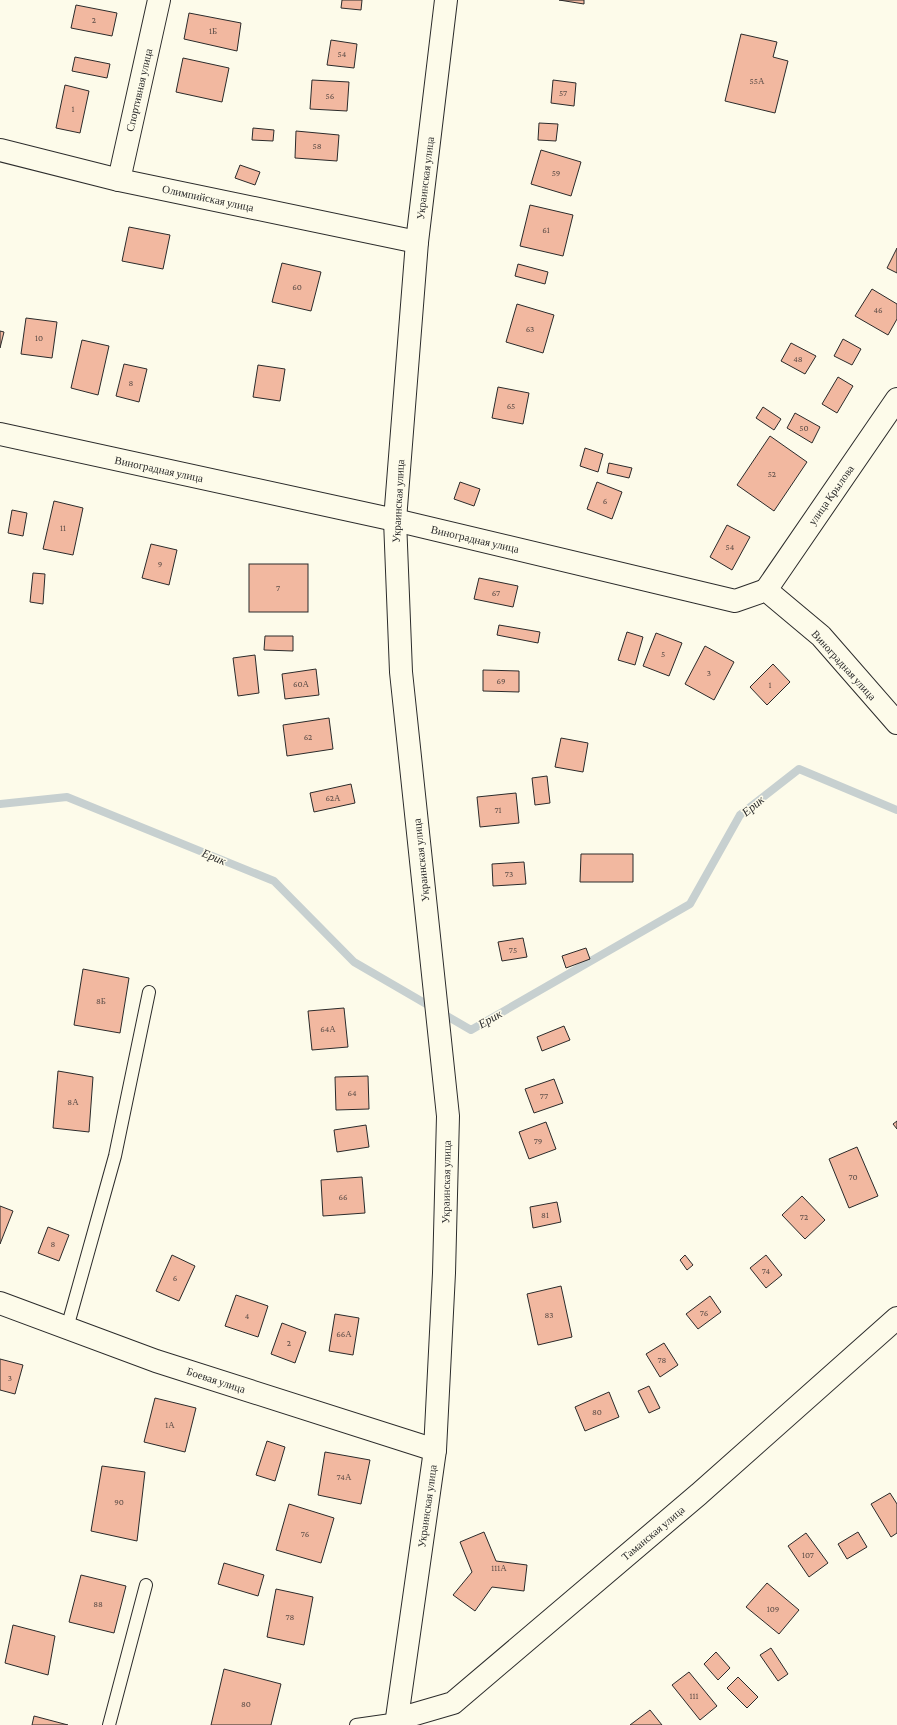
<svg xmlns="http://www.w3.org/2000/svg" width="897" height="1725" font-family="'Crimson Pro',serif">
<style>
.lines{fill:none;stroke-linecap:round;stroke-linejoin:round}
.stream{stroke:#c7d0d0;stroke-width:8}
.building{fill:#f2b8a0;stroke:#2b2b2b}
.lane-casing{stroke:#2b2b2b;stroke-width:14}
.street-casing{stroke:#2b2b2b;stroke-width:24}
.lane{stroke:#fdfbea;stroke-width:12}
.street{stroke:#fdfbea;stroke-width:22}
.labels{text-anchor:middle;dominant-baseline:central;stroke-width:3;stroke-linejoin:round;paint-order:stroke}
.number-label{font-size:9px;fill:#5d4e48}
.street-label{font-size:11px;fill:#2b2b2b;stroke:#fdfbea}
.water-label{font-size:12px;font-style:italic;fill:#2b2b2b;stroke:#fdfbea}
</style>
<rect width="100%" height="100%" fill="#fdfbea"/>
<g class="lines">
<!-- stream -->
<polyline class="stream" points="0,804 67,797 274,881 354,962 471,1030 690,904 740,815 799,769 897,810"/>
</g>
<!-- building -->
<g class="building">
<polygon points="342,0 362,0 361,10 341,8"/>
<polygon points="559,0 584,0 584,4"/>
<polygon points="76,5 117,13 112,36 71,28"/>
<polygon points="189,13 241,23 237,51 184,39"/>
<polygon points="741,34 777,42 773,57 788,61 775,113 725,101"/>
<polygon points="331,40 357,44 354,68 327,65"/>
<polygon points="75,57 110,64 107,78 72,71"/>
<polygon points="183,58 229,68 222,102 176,92"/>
<polygon points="312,80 349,82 347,111 310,109"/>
<polygon points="553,80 576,83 574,106 551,103"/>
<polygon points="65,85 89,91 80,133 56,128"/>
<polygon points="539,123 558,124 556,141 538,140"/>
<polygon points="253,128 274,130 273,141 252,140"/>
<polygon points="296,131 339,135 337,161 295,158"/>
<polygon points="541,150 581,162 571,196 531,184"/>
<polygon points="240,165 260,172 255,185 235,178"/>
<polygon points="530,205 573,215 563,256 520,246"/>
<polygon points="129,227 170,235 163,269 122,261"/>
<polygon points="897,248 897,273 887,268"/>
<polygon points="282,263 321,272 311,311 272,302"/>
<polygon points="518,264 548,272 545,284 515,276"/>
<polygon points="872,289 897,304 897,319 888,335 855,316"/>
<polygon points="517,304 554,315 543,353 506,342"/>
<polygon points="26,318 57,322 52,358 21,354"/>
<polygon points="0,331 4,332 0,348"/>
<polygon points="843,339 861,349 852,365 834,356"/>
<polygon points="82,340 109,346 98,395 71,388"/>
<polygon points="791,343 816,356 805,374 781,361"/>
<polygon points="124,364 147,369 139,402 116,396"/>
<polygon points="258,365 285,369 280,401 253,397"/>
<polygon points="838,377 853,386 837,413 822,404"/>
<polygon points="498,387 529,393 523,424 492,418"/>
<polygon points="763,407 781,419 774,430 756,418"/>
<polygon points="795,413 820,427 812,443 787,428"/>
<polygon points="770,436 807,462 774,511 737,485"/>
<polygon points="585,448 603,454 598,472 580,466"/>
<polygon points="609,463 632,468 629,478 607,473"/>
<polygon points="460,482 480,489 474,506 454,499"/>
<polygon points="597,482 622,492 612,519 587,509"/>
<polygon points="54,501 83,508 73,555 43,549"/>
<polygon points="12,510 27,513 23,536 8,533"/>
<polygon points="727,525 750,537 732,570 710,557"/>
<polygon points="151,544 177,550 169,585 142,578"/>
<rect x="249" y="564" width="59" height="48"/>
<polygon points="33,573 45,574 43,604 30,602"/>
<polygon points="479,578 518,586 513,607 474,599"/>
<polygon points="499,625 540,632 538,643 497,635"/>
<polygon points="627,632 643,637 635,665 618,660"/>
<polygon points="656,633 682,643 669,676 643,666"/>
<polygon points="265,636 293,636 293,651 264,650"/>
<polygon points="705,646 734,662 714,700 685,684"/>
<polygon points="255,655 259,693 238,696 233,658"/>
<polygon points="773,664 790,682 767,705 750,687"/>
<polygon points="316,669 319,695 285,699 282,674"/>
<polygon points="483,670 519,671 519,692 483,691"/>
<polygon points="329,718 333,749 287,756 283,725"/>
<polygon points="561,738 588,743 583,772 555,767"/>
<polygon points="547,776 550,803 535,805 532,778"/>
<polygon points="351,784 355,803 314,812 310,793"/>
<polygon points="516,793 519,823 480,827 477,797"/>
<polygon points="581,854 633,854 633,882 580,882"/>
<polygon points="524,862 526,884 493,886 492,864"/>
<polygon points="523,938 527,957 502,961 498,942"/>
<polygon points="586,948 590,959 566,968 562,956"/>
<polygon points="83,969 129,978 120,1033 74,1025"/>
<polygon points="344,1008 348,1047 312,1050 308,1011"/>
<polygon points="564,1026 570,1040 542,1051 537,1037"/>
<polygon points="58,1071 93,1077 89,1132 53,1128"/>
<polygon points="368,1076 369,1109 336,1110 335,1077"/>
<polygon points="554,1079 563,1103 534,1113 525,1089"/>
<polygon points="897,1121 897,1129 893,1124"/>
<polygon points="546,1122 556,1149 529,1159 519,1132"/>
<polygon points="366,1125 369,1147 337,1152 334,1130"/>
<polygon points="857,1147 878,1196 849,1208 829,1159"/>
<polygon points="362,1177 365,1213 323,1216 321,1180"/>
<polygon points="802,1196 825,1220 805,1239 782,1215"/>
<polygon points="557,1202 561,1222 533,1228 530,1207"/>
<polygon points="0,1206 13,1211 0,1244"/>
<polygon points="48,1227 69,1235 59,1261 38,1253"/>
<polygon points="172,1255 195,1266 179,1301 156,1291"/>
<polygon points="685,1255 693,1265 687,1270 680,1260"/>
<polygon points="766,1255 782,1275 766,1288 750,1268"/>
<polygon points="561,1286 572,1337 538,1345 527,1294"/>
<polygon points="236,1295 268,1306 258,1337 225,1326"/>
<polygon points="710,1296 721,1312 698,1329 686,1314"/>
<polygon points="335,1314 359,1318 353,1355 329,1351"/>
<polygon points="282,1323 306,1332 295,1363 271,1354"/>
<polygon points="664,1343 678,1365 660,1377 646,1354"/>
<polygon points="0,1359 23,1365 15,1394 0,1390"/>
<polygon points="649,1386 660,1408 649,1413 638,1391"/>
<polygon points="609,1392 619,1417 585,1431 575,1407"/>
<polygon points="155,1398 196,1408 185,1452 144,1442"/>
<polygon points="267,1441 285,1447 275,1481 256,1475"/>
<polygon points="325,1452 370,1460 361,1504 318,1495"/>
<polygon points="102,1466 145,1472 137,1541 91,1531"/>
<polygon points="890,1493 897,1504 897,1533 891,1537 871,1504"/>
<polygon points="289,1504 334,1518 321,1563 276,1550"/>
<polygon points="484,1532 496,1561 527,1565 524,1591 492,1587 475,1611 453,1595 472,1572 460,1542"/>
<polygon points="858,1532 867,1547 847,1559 838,1544"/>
<polygon points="806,1533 828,1563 809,1577 788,1546"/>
<polygon points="224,1563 264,1575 258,1596 218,1584"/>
<polygon points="81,1575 126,1586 114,1633 69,1622"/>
<polygon points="767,1583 799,1610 779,1634 746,1607"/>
<polygon points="276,1589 313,1597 304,1645 267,1637"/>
<polygon points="13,1625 55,1636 48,1675 5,1663"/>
<polygon points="771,1648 788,1674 778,1681 760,1655"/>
<polygon points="716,1652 730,1668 718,1680 704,1664"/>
<polygon points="224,1669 281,1684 271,1725 211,1725"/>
<polygon points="689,1672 717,1706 700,1720 672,1685"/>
<polygon points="738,1677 758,1697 747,1708 727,1688"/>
<polygon points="650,1710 662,1725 630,1725"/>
<polygon points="34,1716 68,1725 32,1725"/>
</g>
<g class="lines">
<!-- lane casing -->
<g class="lane-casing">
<g id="lane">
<polyline points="67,1328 115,1156 149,992"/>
<polyline points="109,1725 146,1585"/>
<polyline points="356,1725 398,1719"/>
</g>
</g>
<!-- street casing -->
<g class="street-casing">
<g id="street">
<polyline points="0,150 119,180 417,242"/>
<polyline points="119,180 159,0"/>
<polyline points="0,434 395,520 735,601 766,590 821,636 897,723"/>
<polyline points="766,590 897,399"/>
<polyline points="0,1303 156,1361 435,1450"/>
<polyline points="398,1719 453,1703 699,1494 897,1318"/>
<polyline points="396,1725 435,1450 444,1273 448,1116 401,672 395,520 417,242 446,0"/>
</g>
</g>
<!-- lane -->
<use href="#lane" class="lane"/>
<!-- street -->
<use href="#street" class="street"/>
</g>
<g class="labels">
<!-- number labels -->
<g class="number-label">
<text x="94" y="20">2</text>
<text x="213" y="31">1Б</text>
<text x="342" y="54">54</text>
<text x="757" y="81">55А</text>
<text x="563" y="93">57</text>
<text x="330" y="96">56</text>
<text x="73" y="109">1</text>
<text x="317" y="146">58</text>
<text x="556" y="173">59</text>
<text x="546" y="230">61</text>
<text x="297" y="287">60</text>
<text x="878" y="310">46</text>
<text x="530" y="329">63</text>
<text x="39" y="338">10</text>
<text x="798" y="359">48</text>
<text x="131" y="383">8</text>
<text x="511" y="406">65</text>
<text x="804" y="428">50</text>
<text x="772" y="474">52</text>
<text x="605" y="501">6</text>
<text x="63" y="528">11</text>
<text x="730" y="547">54</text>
<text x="160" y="564">9</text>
<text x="278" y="588">7</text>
<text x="496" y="593">67</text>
<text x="663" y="654">5</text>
<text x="709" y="673">3</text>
<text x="501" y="681">69</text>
<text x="301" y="684">60А</text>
<text x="770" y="685">1</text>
<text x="308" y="737">62</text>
<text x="333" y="798">62А</text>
<text x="498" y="810">71</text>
<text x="509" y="874">73</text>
<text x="513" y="950">75</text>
<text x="101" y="1001">8Б</text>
<text x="328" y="1029">64А</text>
<text x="352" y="1093">64</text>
<text x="544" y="1096">77</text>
<text x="73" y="1102">8А</text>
<text x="538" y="1141">79</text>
<text x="853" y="1177">70</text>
<text x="343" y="1197">66</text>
<text x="545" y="1215">81</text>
<text x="804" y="1217">72</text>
<text x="53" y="1244">8</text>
<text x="766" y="1271">74</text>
<text x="175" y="1278">6</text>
<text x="704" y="1313">76</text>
<text x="549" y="1315">83</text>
<text x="247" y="1316">4</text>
<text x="344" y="1334">66А</text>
<text x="289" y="1343">2</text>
<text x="662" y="1360">78</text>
<text x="10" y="1378">3</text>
<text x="597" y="1412">80</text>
<text x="170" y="1425">1А</text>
<text x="344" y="1477">74А</text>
<text x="119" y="1502">90</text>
<text x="305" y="1534">76</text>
<text x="808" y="1555">107</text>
<text x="499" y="1568">111А</text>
<text x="98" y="1604">88</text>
<text x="773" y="1609">109</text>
<text x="290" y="1617">78</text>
<text x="694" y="1696">111</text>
<text x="246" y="1704">80</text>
</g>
<!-- street labels -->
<g class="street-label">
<text transform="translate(139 90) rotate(-77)">Спортивная улица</text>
<text transform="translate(425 178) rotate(-83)">Украинская улица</text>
<text transform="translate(208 198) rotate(12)">Олимпийская улица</text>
<text transform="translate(159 469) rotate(12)">Виноградная улица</text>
<text transform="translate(831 495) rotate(-55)">улица Крылова</text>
<text transform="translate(398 501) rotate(-87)">Украинская улица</text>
<text transform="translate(475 539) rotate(13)">Виноградная улица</text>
<text transform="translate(844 665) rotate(48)">Виноградная улица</text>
<text transform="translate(421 860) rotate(-96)">Украинская улица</text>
<text transform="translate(446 1182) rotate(-89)">Украинская улица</text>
<text transform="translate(216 1380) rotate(18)">Боевая улица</text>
<text transform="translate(427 1506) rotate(-82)">Украинская улица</text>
<text transform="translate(653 1533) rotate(-40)">Таманская улица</text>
</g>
<!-- water labels -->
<g class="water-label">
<text transform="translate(753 806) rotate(-40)">Ерик</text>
<text transform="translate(214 857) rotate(22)">Ерик</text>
<text transform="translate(490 1019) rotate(-30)">Ерик</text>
</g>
</g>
</svg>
